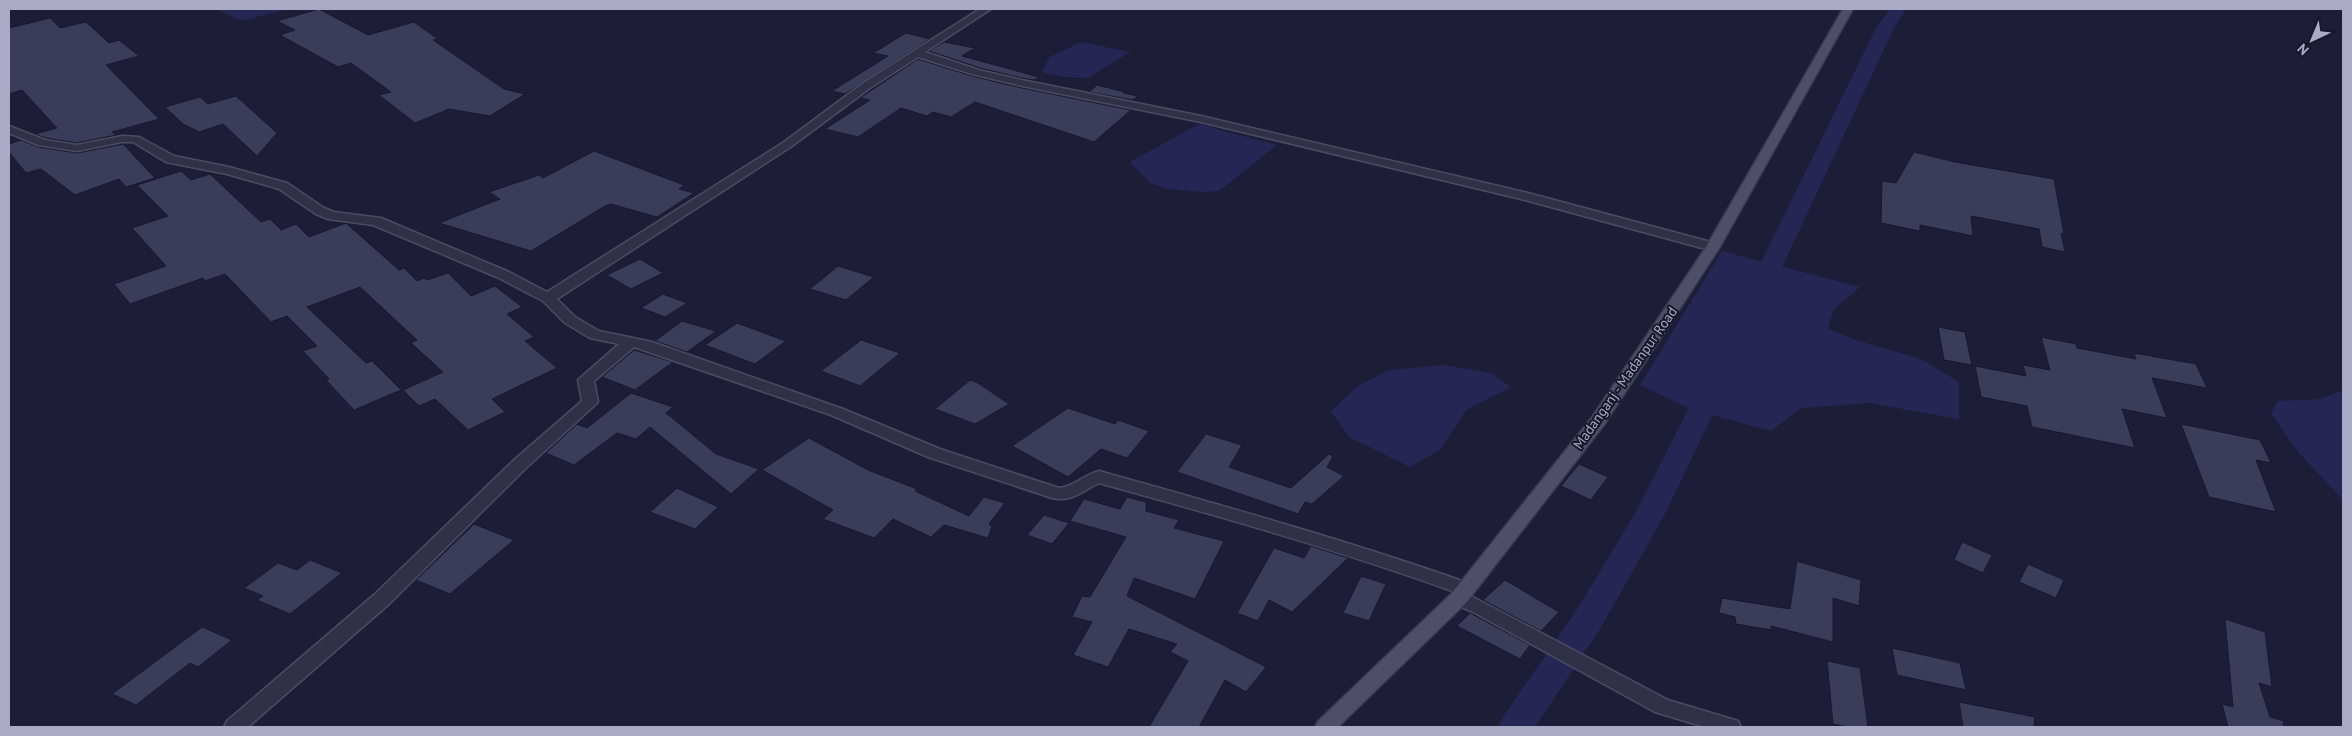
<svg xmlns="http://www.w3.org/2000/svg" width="2352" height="736" font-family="'PT Sans',sans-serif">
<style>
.water{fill:#262655}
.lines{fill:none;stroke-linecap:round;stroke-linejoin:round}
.canal{fill:#262655;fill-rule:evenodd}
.building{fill:#3b3b5a;stroke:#18182e}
.street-casing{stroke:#4b4b63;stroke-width:3}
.primary-casing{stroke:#37374e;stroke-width:3}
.street{fill:#303048;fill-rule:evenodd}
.primary{fill:#4e4e69;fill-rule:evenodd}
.labels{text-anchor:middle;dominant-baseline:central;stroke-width:4;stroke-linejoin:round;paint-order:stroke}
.street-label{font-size:14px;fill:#aaaac6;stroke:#16162c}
</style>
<rect width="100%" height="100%" fill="#1d1d38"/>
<!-- water -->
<g class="water">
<polygon points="217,9 290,9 245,20 235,18"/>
<polygon points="1081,42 1130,52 1088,78 1062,77 1041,72 1050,57"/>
<polygon points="1199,124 1277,145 1219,191 1202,192 1168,189 1150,183 1130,162"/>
<polygon points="1722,251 1860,287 1833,310 1828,329 1856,340 1921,359 1959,382 1959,419 1869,403 1801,408 1771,431 1693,410 1640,385"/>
<polygon points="1445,365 1491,373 1511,387 1466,410 1440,450 1410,467 1349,437 1331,411 1358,386 1388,370"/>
<polygon points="2343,390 2343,500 2299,453 2271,414 2278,401 2321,399"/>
</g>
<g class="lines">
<!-- canal -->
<g class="canal">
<polygon points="1890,9 1906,9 1894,28 1769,295 1766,300 1757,302 1748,300 1745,295 1876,28"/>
<polygon points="1716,372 1725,374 1729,380 1667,510 1602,626 1535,727 1498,727 1503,717 1578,608 1637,510 1703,380 1707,374"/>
</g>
</g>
<!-- building -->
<g class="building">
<polygon points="319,9 368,35 414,22 438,39 433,40 504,89 525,94 490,116 449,109 415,123 379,95 391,92 351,63 338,67 280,35 295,30 277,21"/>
<polygon points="50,18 60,28 86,22 109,43 119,40 139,56 106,65 159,119 112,132 116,135 77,143 45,138 35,134 57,128 22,90 9,94 9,28"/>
<polygon points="906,33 930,39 845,94 832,91 888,56 873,53"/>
<polygon points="944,42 975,48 962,56 1039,77 1034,80 1022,78 980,68 929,51"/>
<polygon points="918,59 972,76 1022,88 1131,110 1094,142 975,102 951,117 933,112 927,116 901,108 858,137 825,129 870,100 860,98"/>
<polygon points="1097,85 1125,92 1123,93 1138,96 1133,100 1089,92"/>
<polygon points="236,96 277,133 257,156 223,124 199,132 183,124 165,107 200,97 208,104"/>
<polygon points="21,140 38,147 77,153 123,144 155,178 126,187 119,179 75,195 41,169 26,173 9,152 9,144"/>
<polygon points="594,151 684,185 679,189 694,193 657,217 611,204 605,206 531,251 439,223 500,199 489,192 539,175 543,178"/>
<polygon points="1914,152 1955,162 2054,179 2064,234 2061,233 2065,252 2042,247 2039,229 1971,216 1973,236 1920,225 1920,231 1881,223 1882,181 1896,183"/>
<polygon points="181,171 191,180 210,174 261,222 270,219 281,230 296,224 309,237 346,223 399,270 404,268 417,281 424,278 427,280 448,273 471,296 495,286 522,307 507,314 534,337 525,341 557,368 492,399 505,412 468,430 435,399 419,406 403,390 443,372 411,343 417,340 360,287 307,307 366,363 372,361 401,390 354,410 326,380 329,379 303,351 317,346 287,316 271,322 225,274 205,281 203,278 130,304 114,284 166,266 132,228 168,216 137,185"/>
<polygon points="640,259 663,273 631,289 607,275"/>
<polygon points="838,266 874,277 846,300 810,289"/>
<polygon points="663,294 687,303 665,317 641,308"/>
<polygon points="682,321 716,331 687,352 655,341"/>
<polygon points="737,323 786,341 755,364 705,345"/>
<polygon points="1938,327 1965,332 1972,365 1944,360"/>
<polygon points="2041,337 2076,344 2077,348 2136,359 2134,353 2196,364 2207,388 2152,378 2167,418 2122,409 2135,448 2032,427 2027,406 1981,397 1975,366 2026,376 2023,365 2050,370"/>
<polygon points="861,340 900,353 860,386 821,371"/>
<polygon points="634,350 673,362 635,390 602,377"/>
<polygon points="970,380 978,383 1009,404 975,424 935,409"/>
<polygon points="631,393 673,407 666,413 716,454 759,469 731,494 650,427 636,439 617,433 574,465 546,453 577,424 587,428"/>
<polygon points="1068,408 1115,424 1118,420 1149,431 1127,458 1101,449 1068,477 1012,446"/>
<polygon points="2181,424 2260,440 2271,463 2256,460 2276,512 2209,497"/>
<polygon points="1206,434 1242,445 1229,467 1291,488 1329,454 1333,457 1327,467 1344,476 1312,504 1305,502 1298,514 1177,472"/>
<polygon points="809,438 868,470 917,489 915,491 969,516 984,497 1005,503 989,524 992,526 988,538 944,525 931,537 893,519 874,538 823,519 833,510 762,470"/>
<polygon points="1579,464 1608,477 1591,500 1561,486"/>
<polygon points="677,488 718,507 695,529 650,512"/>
<polygon points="1127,497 1146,502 1146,511 1179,520 1174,528 1224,541 1195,599 1134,578 1127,596 1266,667 1246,692 1225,680 1199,727 1149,727 1188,661 1170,652 1177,644 1129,629 1108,667 1073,655 1092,622 1072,617 1082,596 1090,597 1126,537 1070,521 1084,499 1120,509"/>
<polygon points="1044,515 1069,523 1052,544 1027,535"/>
<polygon points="474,524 514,540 450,594 416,580"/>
<polygon points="1962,542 1992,555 1983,573 1954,560"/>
<polygon points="1311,546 1348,558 1292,612 1269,600 1258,621 1237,613 1274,548 1304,558"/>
<polygon points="310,560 342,573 290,614 257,600 263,596 244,588 278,563 297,570"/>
<polygon points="1797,561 1861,580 1859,606 1833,598 1833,642 1771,626 1771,630 1736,624 1735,617 1719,613 1722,598 1790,609"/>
<polygon points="2028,564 2064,580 2056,598 2019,582"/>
<polygon points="1361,576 1386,584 1369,621 1343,613"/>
<polygon points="1505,580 1559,612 1541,631 1483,600"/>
<polygon points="1470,613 1472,614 1530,645 1520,659 1457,626"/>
<polygon points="2225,619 2265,632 2272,687 2259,683 2270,717 2284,721 2283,727 2228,727 2222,704 2233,707"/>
<polygon points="202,627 232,640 198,667 190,663 136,705 112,694"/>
<polygon points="1892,648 1960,663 1966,690 1897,675"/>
<polygon points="1827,661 1860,668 1868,727 1847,727 1833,724"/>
<polygon points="1959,702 2035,717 2034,727 1963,727"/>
</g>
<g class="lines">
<!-- street casing -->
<g class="street-casing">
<path id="street" d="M980 9H991L925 52 979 70 1022 80 1201 116 1528 193 1718 244 1720 247 1713 251 1525 200 1201 122 1022 86 972 74 918 57 870 88 792 146 557 299 575 317 599 331 652 342 843 409 940 449 1059 488C1073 487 1084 475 1099 471 1224 506 1349 541 1471 584L1474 589 1469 595 1668 700 1738 721 1741 727H1705L1655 712 1473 612 1452 603 1450 598 1455 592C1338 550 1219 516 1099 483 1084 490 1071 503 1052 498L928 457 831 415 634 347 594 381 598 402 595 405 525 469 389 604 248 727H224L227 721 375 594 513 461 582 401 578 380 619 344 590 338 565 323 543 301 499 278 373 225 328 219 316 214 279 189 227 174 166 162 133 142H122L77 151 38 145 9 133V126L45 140 77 145 122 136 139 137 174 156 229 167 287 183 324 208 334 212 381 218 509 272 547 292 784 142 862 84Z"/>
</g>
<!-- primary casing -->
<g class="primary-casing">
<polygon id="primary" points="1843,9 1853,9 1720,247 1604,425 1466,603 1338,727 1315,727 1318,721 1452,593 1592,417 1706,247"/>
</g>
<!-- street -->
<use href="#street" class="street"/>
<!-- primary -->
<use href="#primary" class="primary"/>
</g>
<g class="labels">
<!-- street labels -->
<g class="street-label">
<text transform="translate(1625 378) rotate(-55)">Madanganj - Madanpur Road</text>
</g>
</g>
<!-- border -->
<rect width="2352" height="736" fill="none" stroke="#aaaac6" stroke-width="20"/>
<!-- north arrow -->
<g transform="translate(2312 40) rotate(224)" stroke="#16162c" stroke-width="4" paint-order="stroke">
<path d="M0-4L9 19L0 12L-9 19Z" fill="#aaaac6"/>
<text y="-8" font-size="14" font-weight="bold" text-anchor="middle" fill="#aaaac6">N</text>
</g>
</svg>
